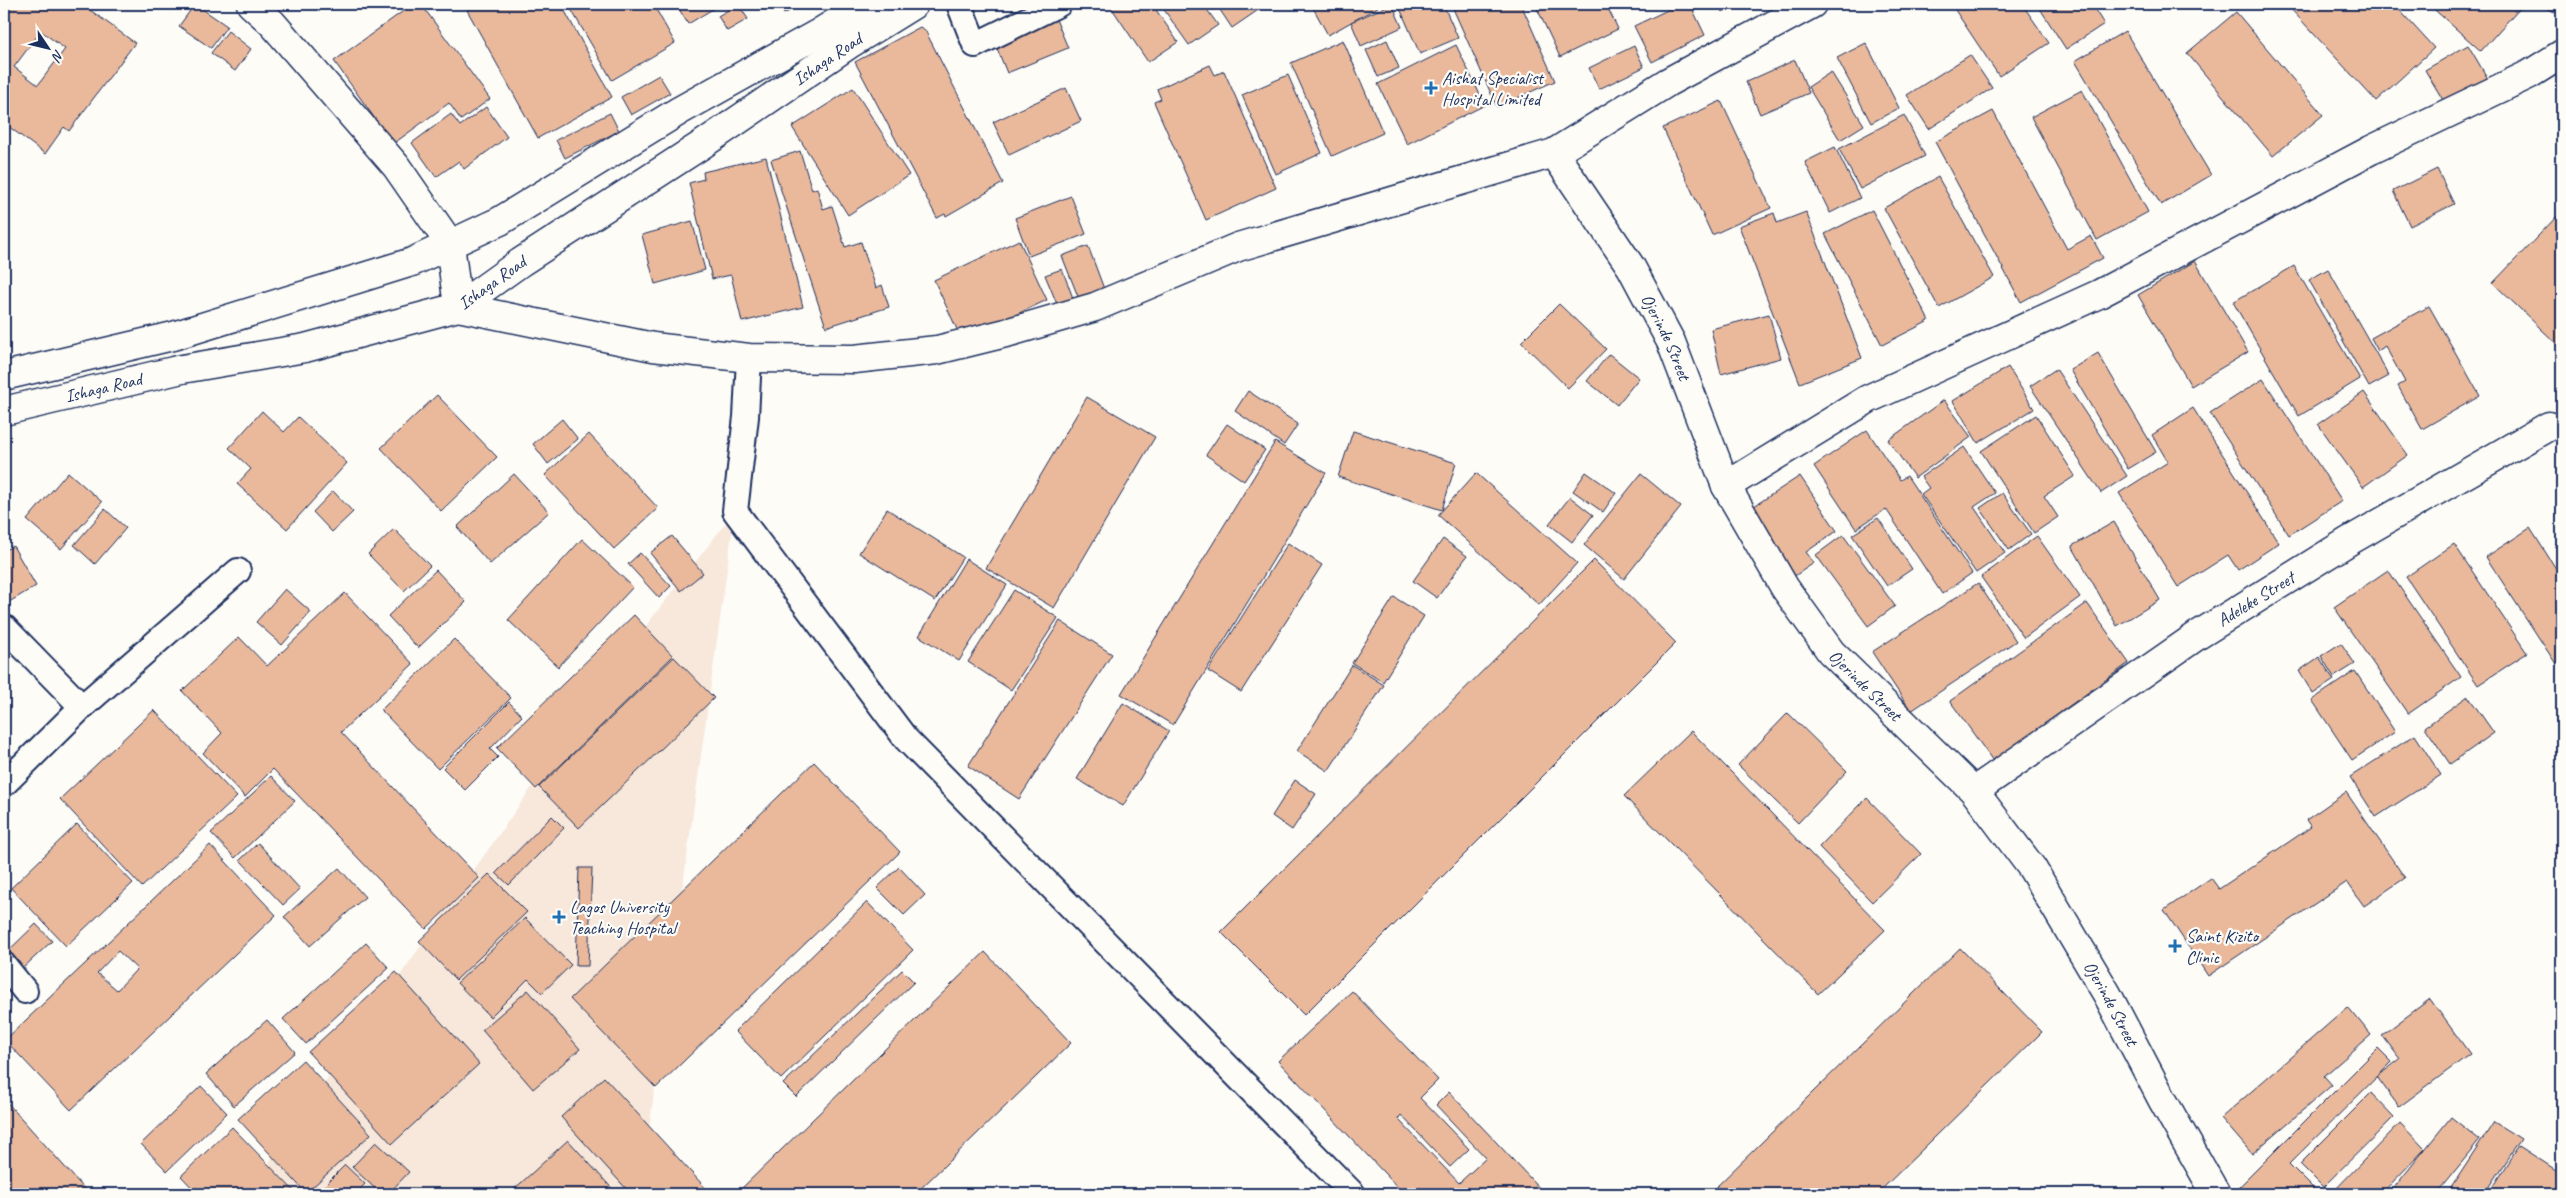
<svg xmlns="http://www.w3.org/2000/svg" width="2566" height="1198" font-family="Caveat,sans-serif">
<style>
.built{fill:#f7e8db}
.building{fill:#eab99b;stroke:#1b2f5e;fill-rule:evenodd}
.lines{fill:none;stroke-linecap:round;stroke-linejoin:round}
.service-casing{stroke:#1b2f5e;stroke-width:28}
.minor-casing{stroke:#1b2f5e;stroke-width:31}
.secondary-casing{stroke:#1b2f5e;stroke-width:31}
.service{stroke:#fdfcf7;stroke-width:24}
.minor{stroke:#fdfcf7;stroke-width:28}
.secondary{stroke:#fdfcf7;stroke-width:28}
.poi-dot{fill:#1f6fb2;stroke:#fdfcf7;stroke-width:2}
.labels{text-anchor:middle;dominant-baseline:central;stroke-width:4.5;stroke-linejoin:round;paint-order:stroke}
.street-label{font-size:18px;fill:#1b2f5e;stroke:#fdfcf7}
.poi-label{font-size:18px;fill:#1b2f5e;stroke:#fdfcf7;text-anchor:start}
</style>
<rect width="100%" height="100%" fill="#fdfcf7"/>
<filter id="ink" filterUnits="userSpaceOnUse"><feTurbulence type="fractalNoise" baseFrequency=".02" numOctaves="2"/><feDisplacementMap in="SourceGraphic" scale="10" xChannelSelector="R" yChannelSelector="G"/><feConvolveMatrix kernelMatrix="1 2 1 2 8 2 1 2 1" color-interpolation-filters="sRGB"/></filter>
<g filter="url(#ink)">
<!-- built -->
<polygon class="built" points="735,511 640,1194 247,1194 635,640"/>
<!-- building -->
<g class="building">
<path d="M4 4H82L135 43 69 131 64 127 45 154 4 123ZM41 31 65 49 38 85 14 67Z"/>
<polygon points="195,4 227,26 211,48 179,26"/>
<polygon points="413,4 421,4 490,99 461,120 449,103 393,144 334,61"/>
<polygon points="479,4 561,4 612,97 538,138 467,10"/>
<polygon points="568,4 653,4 675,43 612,80"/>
<polygon points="676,4 721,4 688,24"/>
<polygon points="738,4 748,19 727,31 718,16"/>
<polygon points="778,4 799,4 800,5 784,14"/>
<polygon points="1109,4 1152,4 1178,42 1148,62"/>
<polygon points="1160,4 1203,4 1218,25 1189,45"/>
<polygon points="1216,4 1267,4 1232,28"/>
<polygon points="1311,4 1376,4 1378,7 1328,35"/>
<polygon points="1392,4 1402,27 1361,46 1351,22"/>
<polygon points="1398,4 1443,4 1458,38 1420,54"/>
<polygon points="1451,4 1521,4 1555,81 1497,107"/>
<polygon points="1535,4 1606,4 1618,29 1560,57"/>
<polygon points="1680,4 1690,4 1705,35 1652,62 1634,26"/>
<polygon points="1718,4 1740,4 1722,12"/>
<polygon points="1951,4 2022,4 2049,43 1999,76"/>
<polygon points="2037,4 2091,4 2104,24 2066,49"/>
<polygon points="2291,4 2394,4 2434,48 2376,101 2288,6"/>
<polygon points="2428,4 2520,4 2522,5 2481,51"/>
<polygon points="2541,4 2560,4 2554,12"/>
<polygon points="2236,12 2323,115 2273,156 2187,53"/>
<polygon points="1055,17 1068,48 1007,73 994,41"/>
<polygon points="920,27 925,30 1003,183 946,216 945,214 937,218 855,62"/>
<polygon points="228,31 251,49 235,71 211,53"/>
<polygon points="2125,31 2211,175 2161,205 2075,61"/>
<polygon points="1343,40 1383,133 1332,156 1291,63"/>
<polygon points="1387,40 1399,68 1378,77 1366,50"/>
<polygon points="1866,43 1899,108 1871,123 1837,58"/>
<polygon points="1456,45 1485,105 1407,144 1378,84"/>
<polygon points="2468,45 2488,79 2446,105 2425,70"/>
<polygon points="1634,46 1644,67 1599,89 1589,68"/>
<polygon points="1970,55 1992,88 1929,129 1907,95"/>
<polygon points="1795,60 1809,93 1760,114 1746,82"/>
<polygon points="1210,65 1215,75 1224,71 1276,188 1206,220 1154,102 1161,99 1157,89"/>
<polygon points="1831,72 1864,125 1840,140 1808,87"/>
<polygon points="659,75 670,93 631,115 621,97"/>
<polygon points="1288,75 1322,153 1276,174 1242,95"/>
<polygon points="853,88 909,175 848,215 792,127"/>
<polygon points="1066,88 1081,121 1009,155 993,122"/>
<polygon points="2082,90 2148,212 2097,240 2031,117"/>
<polygon points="1721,101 1771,208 1712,235 1663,128"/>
<polygon points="486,107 507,137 464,169 459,161 436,177 412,143 451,114 460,126"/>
<polygon points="1993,111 2067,249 2091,236 2103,258 2021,302 1935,142"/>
<polygon points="610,113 619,131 565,158 556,140"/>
<polygon points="1904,115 1925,156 1860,189 1839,149"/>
<polygon points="1835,147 1860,198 1830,213 1805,162"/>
<polygon points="800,151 812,190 817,188 823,209 832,206 845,247 861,242 876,288 882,285 889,307 826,327 771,160"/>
<polygon points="766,157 803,307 742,322 731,275 712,279 689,183 704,179 703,172"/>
<polygon points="2437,169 2454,204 2410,226 2393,191"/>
<polygon points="1938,177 1994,277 1939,308 1884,208"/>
<polygon points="1071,196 1086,234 1029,256 1015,218"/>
<polygon points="1872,210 1929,321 1882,345 1825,234"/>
<polygon points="2562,211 2562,349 2493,283"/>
<polygon points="1806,212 1862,358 1800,383 1739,226 1774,213 1777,223"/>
<polygon points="692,221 705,270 655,284 642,235"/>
<polygon points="1019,240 1047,300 962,340 934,280"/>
<polygon points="1088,246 1104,289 1079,299 1062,256"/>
<polygon points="2195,261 2248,352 2191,386 2138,295"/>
<polygon points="2294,266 2360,379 2299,416 2233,302"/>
<polygon points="1062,269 1073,298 1057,304 1045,275"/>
<polygon points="2328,269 2389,376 2369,387 2309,280"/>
<polygon points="1559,304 1606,349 1568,388 1521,342"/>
<polygon points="2429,306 2480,396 2422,429 2398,386 2405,382 2385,346 2378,351 2371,338"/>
<polygon points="1769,314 1781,358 1721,374 1711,329"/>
<polygon points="2098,353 2156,452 2128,469 2070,370"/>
<polygon points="1609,354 1639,378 1617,405 1587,381"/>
<polygon points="2008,367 2034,409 1978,443 1953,401"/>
<polygon points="2056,369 2127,476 2101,493 2030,386"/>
<polygon points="2263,379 2342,501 2289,535 2210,413"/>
<polygon points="1248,391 1298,424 1284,445 1235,411"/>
<polygon points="2364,392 2408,455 2363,487 2318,424"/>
<polygon points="437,395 497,457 441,511 381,448"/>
<polygon points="1087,397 1155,437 1054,608 986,568"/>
<polygon points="1944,400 1971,437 1915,478 1888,440"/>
<polygon points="2193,408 2279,543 2238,570 2228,555 2178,587 2119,493 2168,462 2152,435"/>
<polygon points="262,411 284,432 298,417 347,463 287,529 237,484 251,469 229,448"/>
<polygon points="2036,415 2075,476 2044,496 2058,517 2034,533 1981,451"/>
<polygon points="562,419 578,439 548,464 533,444"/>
<polygon points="1227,424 1265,450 1244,481 1206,455"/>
<polygon points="1867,430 1900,480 1907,476 1972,573 1942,594 1886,509 1856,529 1814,466"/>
<polygon points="1353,431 1456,463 1442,510 1338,477"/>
<polygon points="589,434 658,508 614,549 545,475"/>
<polygon points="1275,442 1326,473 1173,725 1121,694"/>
<polygon points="1964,447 1995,493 1974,507 2005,553 1976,573 1921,494 1929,488 1921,477"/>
<polygon points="68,472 102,502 61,549 27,520"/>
<polygon points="1586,472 1616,493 1603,512 1573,491"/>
<polygon points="1476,473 1577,563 1539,605 1438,515"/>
<polygon points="514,474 549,512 490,564 457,527"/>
<polygon points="1641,474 1681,507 1624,579 1584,545"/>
<polygon points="1800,476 1837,531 1806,552 1814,563 1793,577 1748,510"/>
<polygon points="333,491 353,512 332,532 313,512"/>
<polygon points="2002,493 2031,534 2009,550 1980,508"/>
<polygon points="1570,497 1593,515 1572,542 1549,524"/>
<polygon points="105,509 126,528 95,564 74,545"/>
<polygon points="887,509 963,557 935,601 859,553"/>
<polygon points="1878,518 1912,569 1887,586 1852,535"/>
<polygon points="2114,522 2160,600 2117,626 2072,546"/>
<polygon points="2530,528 2562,578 2562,660 2556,664 2486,557"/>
<polygon points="394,529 430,566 404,591 368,554"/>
<polygon points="1843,535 1895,606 1868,626 1816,555"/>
<polygon points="672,536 703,573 681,591 650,553"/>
<polygon points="2037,536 2080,597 2024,638 1981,577"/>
<polygon points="582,539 633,587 558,667 508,620"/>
<polygon points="1443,539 1467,556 1437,598 1413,581"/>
<polygon points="1288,543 1322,565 1241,692 1208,671"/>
<polygon points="2454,544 2527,653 2478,685 2406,577"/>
<polygon points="13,546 36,586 4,605 4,551"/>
<polygon points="640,553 671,586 659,598 628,564"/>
<polygon points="966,559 1007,585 959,661 919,636"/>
<polygon points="1594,560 1676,643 1304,1015 1221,932"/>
<polygon points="436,570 466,602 418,648 388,616"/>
<polygon points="2388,570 2461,677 2408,714 2334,607"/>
<polygon points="1978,583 2016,641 1911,711 1872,652"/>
<polygon points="285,589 311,612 282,645 256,622"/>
<polygon points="1014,590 1058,618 1011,690 968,662"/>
<polygon points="345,593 413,664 341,732 479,878 426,929 273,769 245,797 203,753 222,733 182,691 239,637 267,666"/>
<polygon points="1394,597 1424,616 1383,682 1352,663"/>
<polygon points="2087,603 2129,663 1993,761 1950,701"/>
<polygon points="634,615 673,656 536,789 497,748"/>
<polygon points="1060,621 1112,654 1019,799 968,766"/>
<polygon points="454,639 511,698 438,769 381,710"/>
<polygon points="2341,643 2355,664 2334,677 2321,656"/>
<polygon points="674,657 714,698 579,828 539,787"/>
<polygon points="2319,657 2334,680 2313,694 2299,671"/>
<polygon points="1352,665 1384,685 1328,771 1297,751"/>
<polygon points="2355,671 2395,732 2352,760 2312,700"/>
<polygon points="2468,696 2494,733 2450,764 2425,727"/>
<polygon points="509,702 522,716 490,749 498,757 465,790 443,768"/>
<polygon points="1123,703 1169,731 1123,806 1077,779"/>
<polygon points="154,710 237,797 142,887 60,799"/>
<polygon points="1788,713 1847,771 1798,823 1738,765"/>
<polygon points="1691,731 1885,930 1818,994 1624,796"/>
<polygon points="2415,735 2441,775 2376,817 2350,777"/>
<polygon points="4,747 13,757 4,766"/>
<polygon points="814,762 900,852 656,1088 570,999"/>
<polygon points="271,776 295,801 235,858 211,833"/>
<polygon points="1295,780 1316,794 1292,830 1272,816"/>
<polygon points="2346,792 2405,878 2364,906 2347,882 2208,976 2164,910 2211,878 2219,889 2311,827 2306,820"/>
<polygon points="1867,798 1921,854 1872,902 1819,847"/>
<polygon points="552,816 564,828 509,885 496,873"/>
<polygon points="77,824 133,883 66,946 11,888"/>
<polygon points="258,843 300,889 283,905 240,860"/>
<path d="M210 845 276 915 71 1110 5 1040ZM118 951 137 969 117 990 97 973Z"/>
<polygon points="899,867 925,895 904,915 877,888"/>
<polygon points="339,868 365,897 310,946 284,917"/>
<polygon points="579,868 592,868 588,966 576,966"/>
<polygon points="489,874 527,912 456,980 419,941"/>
<polygon points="867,902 913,950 781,1079 735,1031"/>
<polygon points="525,918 571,965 542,993 528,979 490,1017 457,983"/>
<polygon points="36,924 52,941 22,969 6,953"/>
<polygon points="366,943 389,968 306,1044 283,1019"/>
<polygon points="1960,948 2042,1032 1877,1194 1709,1194"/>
<polygon points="985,952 1071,1043 915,1194 745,1194 741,1189"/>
<polygon points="902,970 914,982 796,1097 783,1084"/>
<polygon points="396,972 479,1064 392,1144 308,1052"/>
<polygon points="528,990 580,1049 533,1089 482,1030"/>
<polygon points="1352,991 1438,1080 1420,1098 1469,1149 1450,1167 1401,1115 1398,1119 1459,1183 1486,1158 1436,1105 1449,1092 1545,1194 1404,1194 1278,1061"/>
<polygon points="2430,999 2470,1054 2399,1107 2377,1077 2400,1059 2382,1035"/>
<polygon points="2348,1007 2371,1035 2324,1076 2332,1085 2252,1154 2221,1118"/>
<polygon points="267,1020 295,1052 234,1106 206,1074"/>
<polygon points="2378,1048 2392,1062 2289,1164 2318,1193 2236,1194 2234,1192"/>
<polygon points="303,1060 371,1134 306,1193 238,1119"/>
<polygon points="604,1077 711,1194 631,1194 561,1117"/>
<polygon points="201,1086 227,1113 167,1171 141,1144"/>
<polygon points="2371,1093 2394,1117 2323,1187 2300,1164"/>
<polygon points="4,1099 89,1194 4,1194"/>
<polygon points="2451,1117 2480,1140 2436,1194 2389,1194"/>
<polygon points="2494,1122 2521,1139 2485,1194 2447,1194"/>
<polygon points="2400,1123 2425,1149 2381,1194 2331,1194"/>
<polygon points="232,1127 297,1194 198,1194 181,1176"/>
<polygon points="568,1140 617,1194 509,1194"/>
<polygon points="376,1142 409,1172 388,1194 381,1194 352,1167"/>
<polygon points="2519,1146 2562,1174 2562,1194 2489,1194"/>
<polygon points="345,1165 365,1184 355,1194 316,1194"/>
</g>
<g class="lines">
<!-- service casing -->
<g class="service-casing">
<g id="service">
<polyline points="959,4 975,45 1059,4"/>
<polyline points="749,358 746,417 735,511 906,739 1353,1194"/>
<polyline points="4,627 82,707 4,784"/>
<polyline points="82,707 238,571"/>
<polyline points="4,965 25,991"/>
</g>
</g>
<!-- minor casing -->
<g class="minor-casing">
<g id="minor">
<polyline points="251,4 272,23 396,166 450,244 458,307 653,347 749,358 854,359 937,350 1006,333 1095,307 1238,247 1554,153 1668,82 1812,4"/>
<path id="s1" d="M1554 153 1631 267 1671 342 1726 486 1785 588 1831 652 1974 791 2032 868 2107 994 2162 1099 2216 1194"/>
<polyline points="1726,486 1868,399 2099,294 2371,150 2530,74 2562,54"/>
<path id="s2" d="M1974 791 2198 635 2349 541 2549 426"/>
</g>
</g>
<!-- secondary casing -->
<g class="secondary-casing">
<g id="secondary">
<polyline points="4,376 173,336 412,262 500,221 679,111 819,33 866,4"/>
<path id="s3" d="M4 411 182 369 305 348 458 307 521 262 703 144 851 43 914 4"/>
</g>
</g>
<!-- service -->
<use href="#service" class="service"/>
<!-- minor -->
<use href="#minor" class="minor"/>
<!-- secondary -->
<use href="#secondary" class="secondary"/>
</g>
</g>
<!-- markers -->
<g class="poi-dot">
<path d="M1428.5 80.5h5v5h5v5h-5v5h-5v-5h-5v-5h5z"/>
<path d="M556.5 909.5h5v5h5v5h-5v5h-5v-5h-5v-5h5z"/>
<path d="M2172.5 938.5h5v5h5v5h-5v5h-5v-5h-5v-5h5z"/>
</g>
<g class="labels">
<!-- street labels -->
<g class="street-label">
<text stroke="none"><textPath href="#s3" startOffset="911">Ishaga Road</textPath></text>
<text stroke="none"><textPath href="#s3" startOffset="508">Ishaga Road</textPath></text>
<text stroke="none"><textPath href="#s1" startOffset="216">Ojerinde Street</textPath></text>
<text stroke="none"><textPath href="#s3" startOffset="102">Ishaga Road</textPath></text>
<text stroke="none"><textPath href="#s2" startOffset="341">Adeleke Street</textPath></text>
<text stroke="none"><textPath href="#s1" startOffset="621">Ojerinde Street</textPath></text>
<text stroke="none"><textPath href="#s1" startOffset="1026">Ojerinde Street</textPath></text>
</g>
<!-- poi labels -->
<g class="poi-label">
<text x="1442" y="78">Aishat Specialist<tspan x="1442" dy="21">Hospital Limited</tspan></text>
<text x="570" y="907">Lagos University<tspan x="570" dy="21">Teaching Hospital</tspan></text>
<text x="2186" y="936">Saint Kizito<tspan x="2186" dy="21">Clinic</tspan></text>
</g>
</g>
<!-- margin -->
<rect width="2566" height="1198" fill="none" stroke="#fdfcf7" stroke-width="20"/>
<rect x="10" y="10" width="2546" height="1178" fill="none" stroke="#1b2f5e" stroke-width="2" filter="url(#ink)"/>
<!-- north arrow -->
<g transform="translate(48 48) rotate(125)" stroke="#fdfcf7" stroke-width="4" paint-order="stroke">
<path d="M0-4L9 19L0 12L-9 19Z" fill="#1b2f5e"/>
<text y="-8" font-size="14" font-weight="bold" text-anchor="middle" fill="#1b2f5e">N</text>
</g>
</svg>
